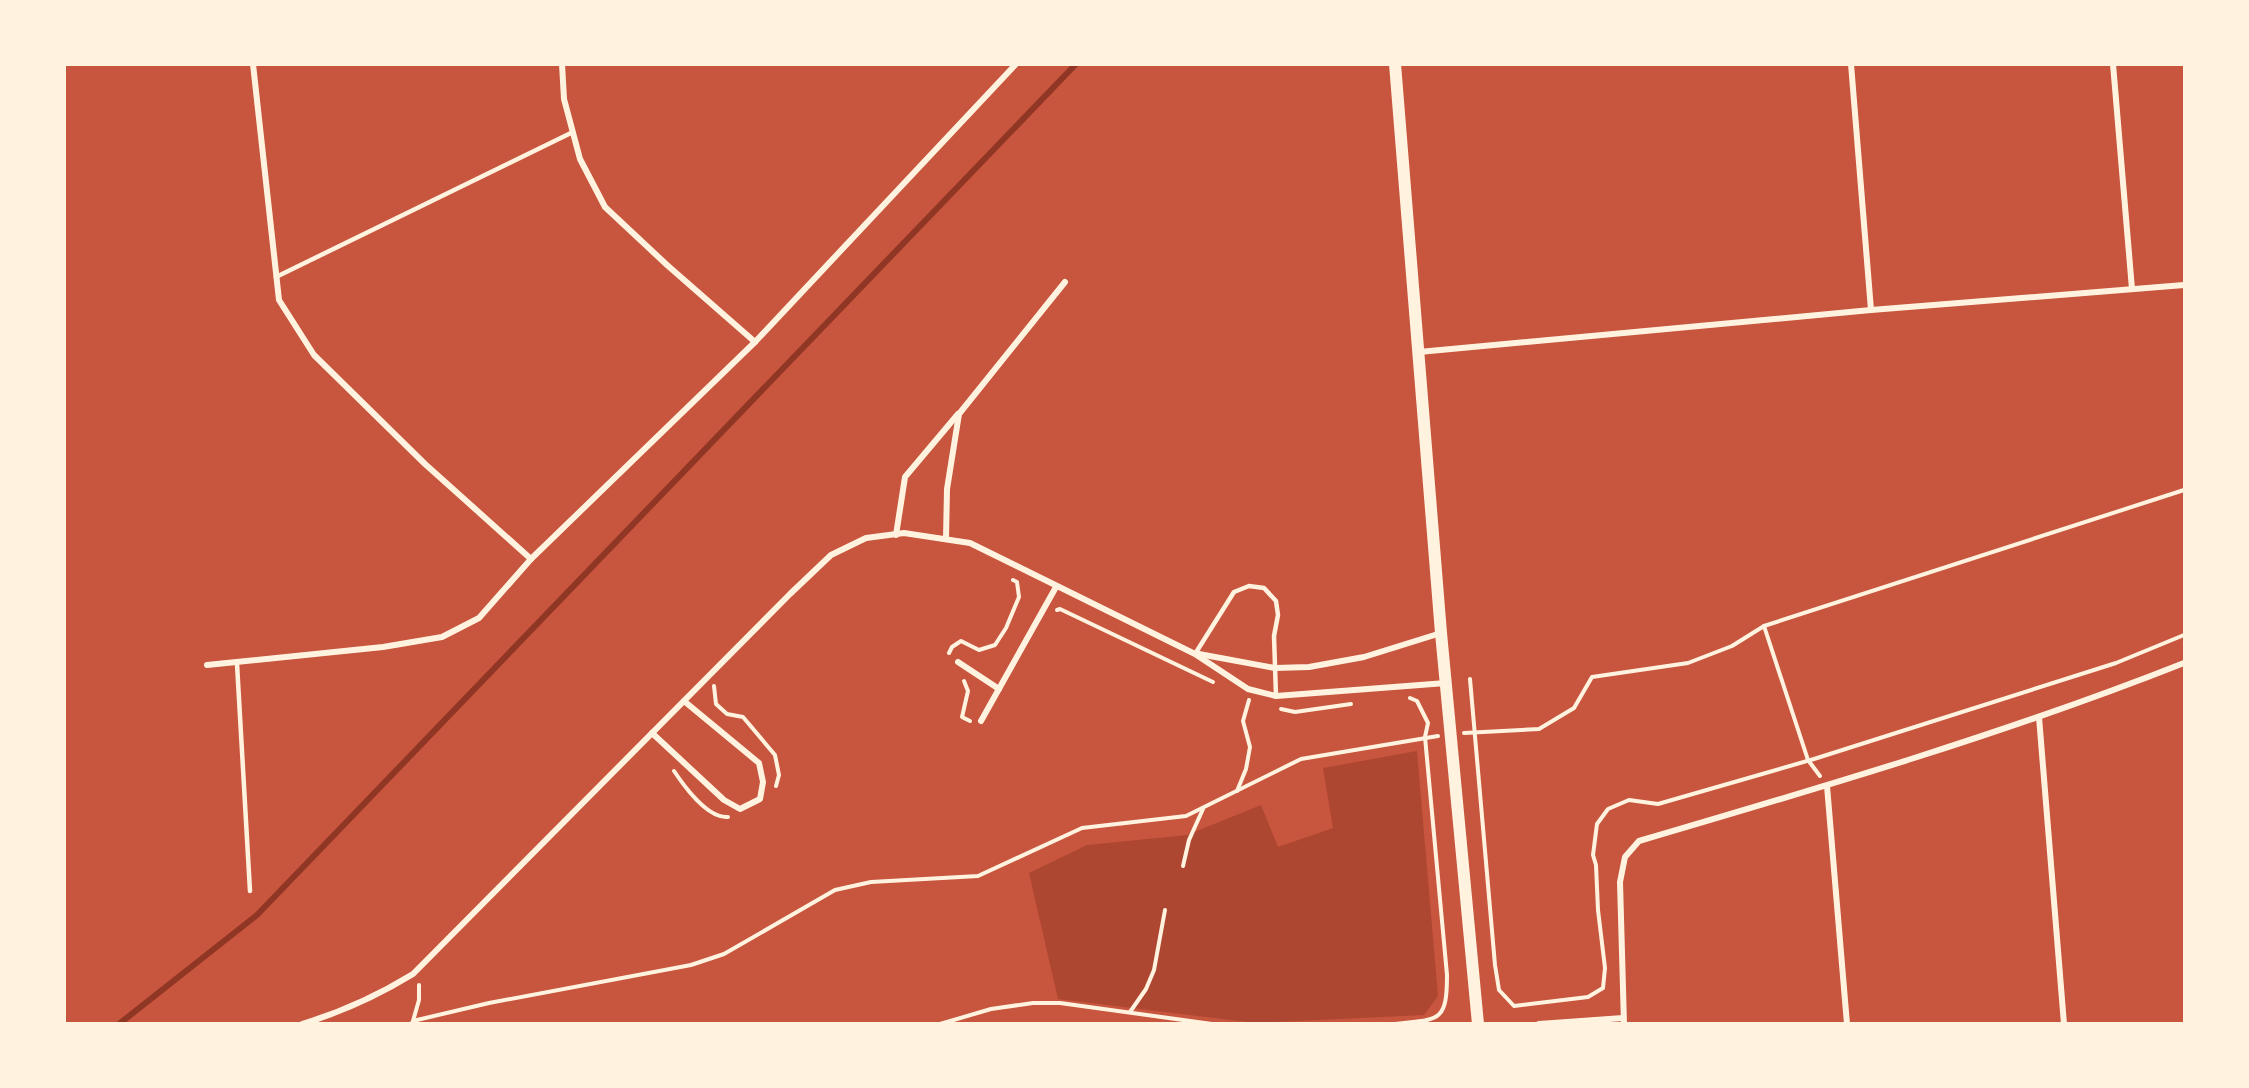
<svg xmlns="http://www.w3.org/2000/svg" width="2249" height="1088" font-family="Arial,sans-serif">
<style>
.green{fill:#ae4732}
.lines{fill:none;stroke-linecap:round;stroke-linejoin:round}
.stream{stroke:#8f3625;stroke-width:6}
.path{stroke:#fff3e0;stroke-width:4}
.service{stroke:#fff3e0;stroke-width:4.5}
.minor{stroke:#fff3e0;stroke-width:6}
.secondary{stroke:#fff3e0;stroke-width:12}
</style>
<rect width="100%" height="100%" fill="#c8553d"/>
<!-- green -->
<polygon class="green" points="1417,751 1438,996 1424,1015 1255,1023 1058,999 1029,873 1087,845 1187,835 1261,805 1278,847 1333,828 1323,768"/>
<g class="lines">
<!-- stream -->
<polyline class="stream" points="119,1024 257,915 1076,64"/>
<!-- path -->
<g class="path">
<polyline points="1057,610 1060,609 1213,682"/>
<polyline points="1764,626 1808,760 1820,776"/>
<polyline points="949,653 952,647 961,641 979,650 995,645 1006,628 1019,597 1017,582 1013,580"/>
<polyline points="1470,679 1495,965 1499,990 1514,1006 1588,997 1603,988 1605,968 1598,910 1596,865 1593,855 1597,824 1608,809 1629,800 1658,804 1814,759 2116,663 2184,635"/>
<polyline points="964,681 968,691 962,717 970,721"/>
<polyline points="714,686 716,704 727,714 743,717 775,755 779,775 776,786"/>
<polyline points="1281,709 1295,712 1351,704"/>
<polyline points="1464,733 1539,729 1574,708 1592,677 1688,663 1732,646 1764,626 2184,490"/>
<path d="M674 771C684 786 708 819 728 817"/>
<polyline points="1237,791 1246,769 1250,747 1243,721 1249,700"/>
<polyline points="1183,866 1189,840 1203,809"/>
<polyline points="1130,1012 1146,989 1154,970 1165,910"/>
<polyline points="413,1021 419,1000 419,985"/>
<polyline points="410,1024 417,1020 489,1003 691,965 724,954 835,890 871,882 978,876 1082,828 1186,816 1301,759 1438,736"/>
<polyline points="940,1024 991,1009 1033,1003 1060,1003 1212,1024"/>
<path d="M1395 1024C1439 1019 1447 1023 1447 975L1425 737 1428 723 1417 701 1410 698"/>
</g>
<!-- service -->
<g class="service">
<polyline points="276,277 573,132"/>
<polyline points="1195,654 1234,592 1249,586 1264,588 1276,601 1278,615 1274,636 1276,696"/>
<polyline points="237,664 250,891"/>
</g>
<!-- minor -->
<g class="minor">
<polyline points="253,64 279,300 314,355 425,464 531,559"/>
<polyline points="562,64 564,99 580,159 605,207 667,265 755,342"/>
<polyline points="1851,64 1871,310"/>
<polyline points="2113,64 2132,289"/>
<polyline points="1419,352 1871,310 2184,285"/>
<polyline points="896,535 905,477 958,414"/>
<polyline points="946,539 947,489 959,414 1065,282"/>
<polyline points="1199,654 1275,668 1309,667 1364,657 1441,633"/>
<polyline points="958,662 999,689"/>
<polyline points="207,665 383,647 442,637 479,618 531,559 755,342 1016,64"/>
<polyline points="2039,717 2064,1024"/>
<polyline points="981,721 1056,587"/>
<polyline points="652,733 724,800 740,809 760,799 763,782 759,763 684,701"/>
<polyline points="1827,786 1847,1024"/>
<path d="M302 1024C342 1012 377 996 413 974L790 594 831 555 866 538 904 533 970 543 1195 654 1248 689 1276 696 1446 683"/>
<polyline points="1539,1024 1623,1018"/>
<path d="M1624 1024 1620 882 1625 857 1639 841C1823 787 2007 733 2184 663"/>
</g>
<!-- secondary -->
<polyline class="secondary" points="1395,64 1441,633 1478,1024"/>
</g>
<!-- border -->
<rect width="2249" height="1088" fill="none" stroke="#fff3e0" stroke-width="132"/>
</svg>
